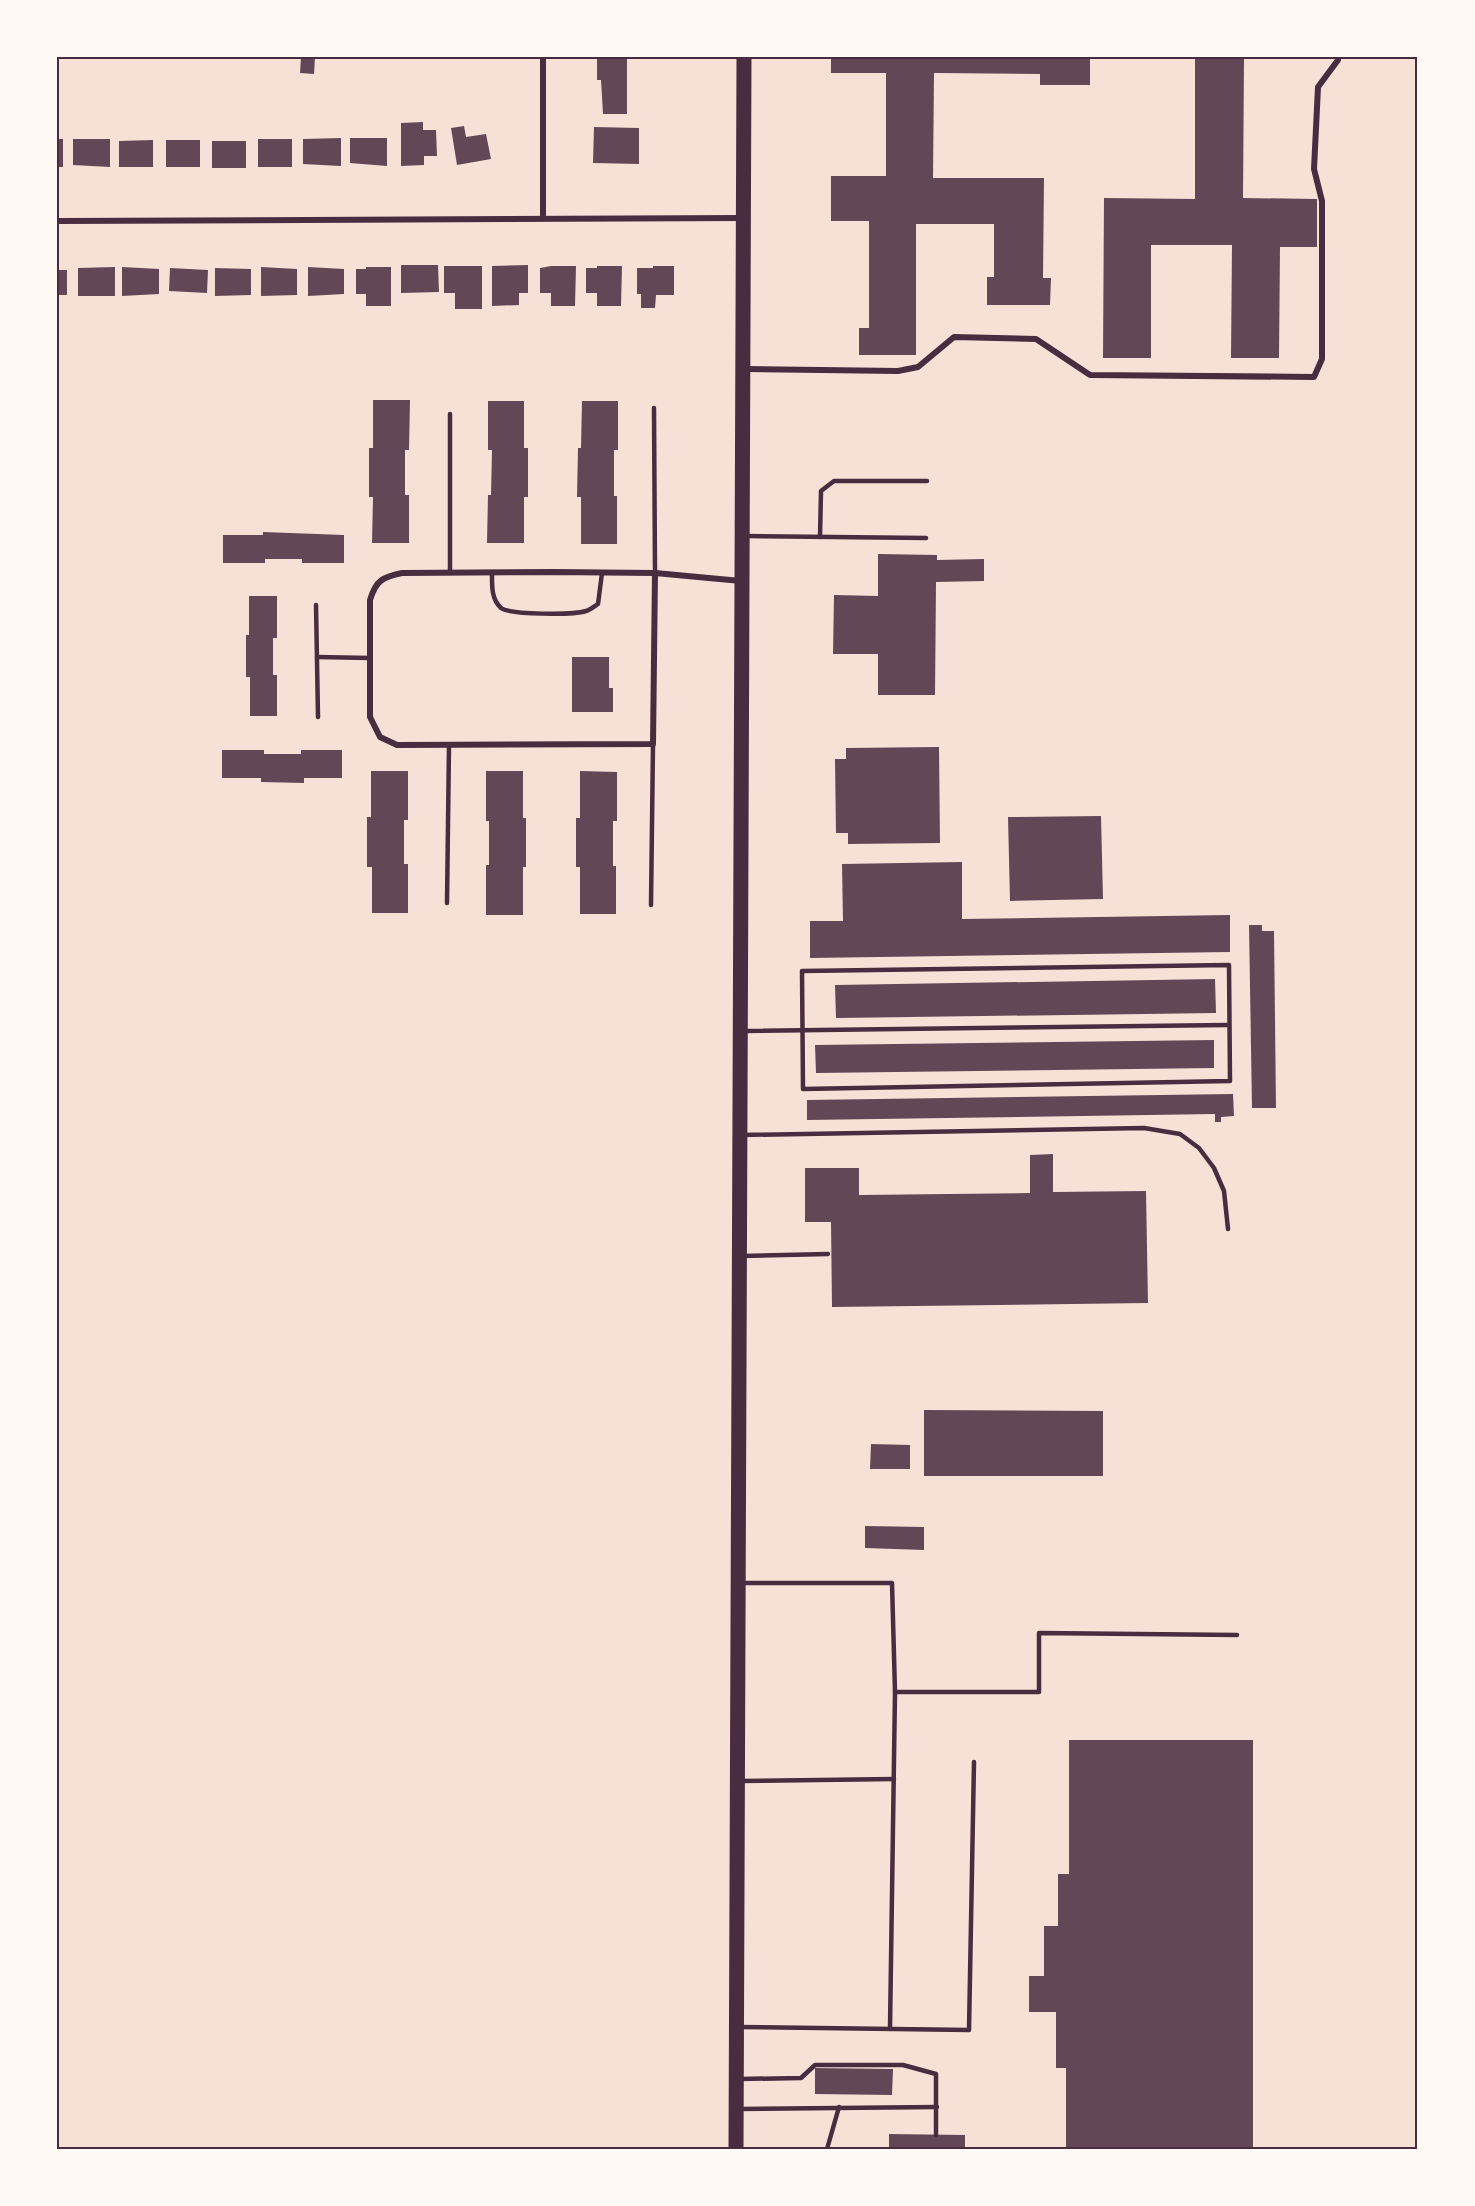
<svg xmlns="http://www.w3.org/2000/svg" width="1475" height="2206" font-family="'DejaVu Sans',sans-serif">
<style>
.building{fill:#644757}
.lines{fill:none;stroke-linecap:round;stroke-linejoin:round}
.service{stroke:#4a2c40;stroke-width:4.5}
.minor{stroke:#4a2c40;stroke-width:6}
.primary{stroke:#4a2c40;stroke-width:15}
.neatline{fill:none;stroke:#4a2c40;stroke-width:2}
</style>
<rect width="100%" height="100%" fill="#f7e1d7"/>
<!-- building -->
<g class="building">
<polygon points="301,57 315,57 314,74 300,73"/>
<polygon points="597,57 627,57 627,114 603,114 601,80 597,80"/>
<polygon points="831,57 1090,57 1090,85 1040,85 1040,74 934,73 933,178 1044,178 1043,278 1051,278 1050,305 987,305 987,277 994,277 994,224 916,224 916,355 859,355 859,328 869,328 869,221 831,221 831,176 886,176 886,73 831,73"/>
<polygon points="1181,57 1317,57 1317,59 1244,59 1243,198 1317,199 1317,247 1280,247 1279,358 1231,358 1232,245 1151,245 1151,358 1103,358 1104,198 1195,199 1195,59 1181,59"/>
<polygon points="423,122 423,130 436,130 437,156 424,156 424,165 401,166 401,123"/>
<polygon points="464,126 466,137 486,134 491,159 457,165 451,128"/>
<polygon points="594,127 639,128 639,164 593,163"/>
<polygon points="341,138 341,166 303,164 303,139"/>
<polygon points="350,138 387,138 387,166 350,163"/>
<rect x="57" y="139" width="6" height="28"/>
<polygon points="73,139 110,139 110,167 73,165"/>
<rect x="258" y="139" width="34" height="28"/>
<polygon points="153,140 153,167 119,167 119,141"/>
<rect x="166" y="140" width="34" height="27"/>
<rect x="212" y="141" width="34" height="27"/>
<polygon points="401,265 438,265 439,292 401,293"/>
<polygon points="528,265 528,293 519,293 519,305 492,306 492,266"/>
<polygon points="444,266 482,266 482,309 455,309 455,293 444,293"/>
<polygon points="551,266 576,266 575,306 551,306 551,293 540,293 540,268"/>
<polygon points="597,266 622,266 621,306 597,306 597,293 586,293 586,268 597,268"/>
<polygon points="653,266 674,266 674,295 656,295 655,308 641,308 641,294 637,294 637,268 653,268"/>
<polygon points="115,267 115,296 78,296 78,268"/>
<polygon points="122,267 159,269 159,294 122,296"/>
<polygon points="261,267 297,269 297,295 261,296"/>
<polygon points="308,267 344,269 344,294 308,296"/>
<polygon points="366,267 391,267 391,306 366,306 366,294 356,294 356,269 366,269"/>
<polygon points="170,268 208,270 207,293 169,291"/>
<polygon points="215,268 251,269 251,295 215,296"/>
<rect x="57" y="270" width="10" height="25"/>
<polygon points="373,400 410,400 409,450 405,450 405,495 409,495 409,543 372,543 373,497 369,497 369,448 373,448"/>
<polygon points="488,401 524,401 524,448 528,448 528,497 524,497 524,543 487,543 488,495 491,495 492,450 488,450"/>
<polygon points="582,401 618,401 618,450 614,450 614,496 617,496 617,544 581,544 581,497 577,497 578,448 581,448"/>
<polygon points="263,532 344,535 344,563 302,563 302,559 265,559 265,563 223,563 223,535 263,535"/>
<polygon points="878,554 937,555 937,560 984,559 984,581 936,582 935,695 878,695 878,654 833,654 834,595 878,596"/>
<polygon points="249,596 277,596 277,638 273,638 273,675 277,675 277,716 250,716 250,677 246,677 246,635 249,635"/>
<polygon points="572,657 609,657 609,688 613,688 613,712 572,712"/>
<polygon points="939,747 940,843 848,844 848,833 836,833 835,759 846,759 846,748"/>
<polygon points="222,750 264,750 264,754 301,754 301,750 342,750 342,778 304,778 304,783 261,782 261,778 222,778"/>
<polygon points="371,771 408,771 408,820 404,820 404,864 408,864 408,913 372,913 372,867 367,867 367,817 371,817"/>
<polygon points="486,771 523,771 523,818 526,818 526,867 523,867 523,915 486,915 486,865 489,865 489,821 486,821"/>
<polygon points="580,771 617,772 617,821 613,821 613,866 616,866 616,914 580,914 580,867 576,867 576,818 580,818"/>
<polygon points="1101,816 1103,899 1010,901 1008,817"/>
<polygon points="962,862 962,919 1230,915 1230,952 810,958 810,921 843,921 842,864"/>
<polygon points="1249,925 1262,925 1262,931 1274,931 1276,1108 1252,1108"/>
<polygon points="1215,979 1216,1013 836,1018 835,985"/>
<polygon points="1214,1040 1214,1068 816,1073 815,1045"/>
<polygon points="1233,1094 1234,1116 1221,1117 1221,1122 1215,1122 1215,1114 807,1120 807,1100"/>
<polygon points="1053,1154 1053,1192 1146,1191 1148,1303 832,1307 831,1222 805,1222 805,1168 859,1168 859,1195 1030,1193 1030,1155"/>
<polygon points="924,1410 1103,1411 1103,1476 924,1476"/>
<polygon points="871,1444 910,1445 910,1469 870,1469"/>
<polygon points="865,1526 924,1527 924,1550 865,1548"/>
<polygon points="1069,1740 1253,1740 1253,2149 1066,2149 1066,2068 1056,2068 1056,2012 1029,2012 1029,1976 1044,1976 1044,1926 1058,1926 1058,1874 1069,1874"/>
<polygon points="815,2068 893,2069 892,2095 815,2094"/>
<polygon points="889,2134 965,2135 965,2149 889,2149"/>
</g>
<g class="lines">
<!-- service -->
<g class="service">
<polyline points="654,408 655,573"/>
<polyline points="745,536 926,538"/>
<polyline points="820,537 821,491 834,481 927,481"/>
<path d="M492 572C492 585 491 599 501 608 511 615 573 615 586 611 590 610 595 606 598 604L602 573"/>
<polyline points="450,573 450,414"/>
<polyline points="316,605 318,717"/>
<polyline points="317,657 370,658"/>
<polyline points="447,903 449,745"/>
<polyline points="651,905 653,744"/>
<polygon points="1229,965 1230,1081 803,1089 802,971"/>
<polyline points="742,1031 1228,1025"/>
<polyline points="742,1135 1144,1128 1180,1134 1199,1148 1214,1168 1224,1191 1228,1229"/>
<polyline points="742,1256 828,1254"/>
<polyline points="741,1583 892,1583 895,1692 890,2029"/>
<polyline points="895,1692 1039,1692 1039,1633 1237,1635"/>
<polyline points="739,1781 894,1779"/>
<polyline points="738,2027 969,2030 974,1762"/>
<polyline points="739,2079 801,2078 815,2065 903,2065 936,2074 936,2135"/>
<polyline points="739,2109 937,2107"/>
<polyline points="827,2149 839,2107"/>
</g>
<!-- minor -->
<g class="minor">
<polyline points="543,57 543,218"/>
<polyline points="57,221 743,218"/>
<polyline points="744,369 898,371 918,367 954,337 1036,339 1090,375 1314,377 1322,359 1322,201 1314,169 1318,87 1338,60 1338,57"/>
<path d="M554 572 655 573 653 744 397 745 380 737 370 717V600C376 580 383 577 402 573Z"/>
<polyline points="655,573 741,581"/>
</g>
<!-- primary -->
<polyline class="primary" points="736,2149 744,57"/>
</g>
<!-- border -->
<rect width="1475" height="2206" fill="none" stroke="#fffaf5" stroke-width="117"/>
<rect x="58" y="58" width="1358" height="2090" class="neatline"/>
</svg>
